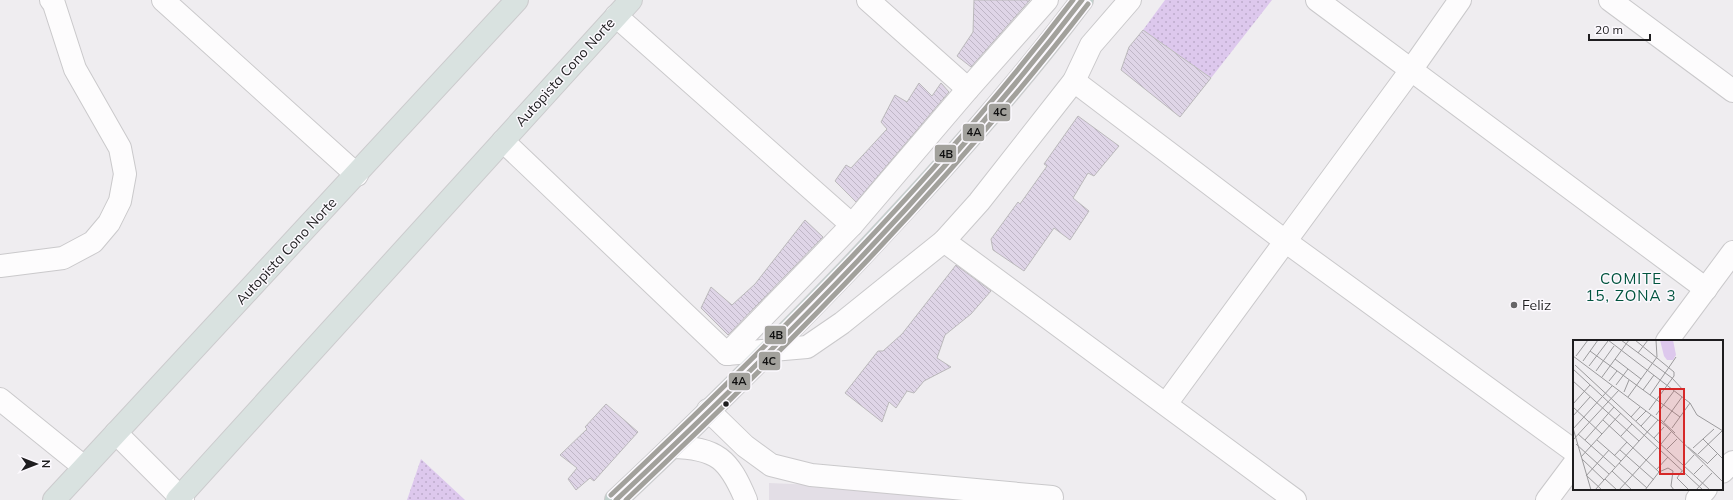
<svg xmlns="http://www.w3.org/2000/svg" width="1733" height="500" font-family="Mulish,sans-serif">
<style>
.built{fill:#e3dee6}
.grass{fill:url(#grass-dots)}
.building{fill:url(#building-back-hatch);stroke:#bbb9bb}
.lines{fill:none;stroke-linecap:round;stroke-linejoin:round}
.minor-casing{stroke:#cac9cb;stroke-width:24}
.major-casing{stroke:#cccbcd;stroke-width:24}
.highway-casing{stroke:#cccbcd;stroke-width:24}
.minor{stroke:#fdfcfd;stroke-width:22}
.major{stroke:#d9e2e0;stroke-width:22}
.highway{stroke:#c1d1cd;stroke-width:22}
.bus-1-casing{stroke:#fcf9fe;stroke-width:8}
.bus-2-casing{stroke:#fcf9fe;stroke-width:8}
.bus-3-casing{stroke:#fcf9fe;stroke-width:8}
.bus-1{stroke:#a2a19c;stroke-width:5}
.bus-2{stroke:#a2a19c;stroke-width:5}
.bus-3{stroke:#a2a19c;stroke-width:5}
.poi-dot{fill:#676668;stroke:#fcf9fe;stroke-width:1.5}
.bus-dot{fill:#1e1d1f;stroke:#fcf9fe;stroke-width:1.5}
.labels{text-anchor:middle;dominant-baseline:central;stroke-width:3;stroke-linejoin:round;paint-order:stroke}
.street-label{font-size:14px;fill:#1e1d1f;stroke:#fcf9fe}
.poi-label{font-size:14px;fill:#1e1d1f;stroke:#fcf9fe;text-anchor:start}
.neighbourhood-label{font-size:15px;letter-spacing:1px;fill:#01543e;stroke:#fcf9fe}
.inset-road{fill:none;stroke:#9b9a9c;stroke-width:1}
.view{fill:#d62828;fill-opacity:0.15;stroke:#d62828;stroke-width:2}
.inset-edge{fill:none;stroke:#1e1d1f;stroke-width:2}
.line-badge{stroke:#fcf9fe;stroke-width:1.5}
.pale-badge-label{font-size:11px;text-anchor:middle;font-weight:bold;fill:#111}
</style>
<defs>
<pattern id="grass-dots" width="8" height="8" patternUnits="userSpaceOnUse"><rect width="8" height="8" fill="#ddc8ed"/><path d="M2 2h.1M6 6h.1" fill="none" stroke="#bdabcb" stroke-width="1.8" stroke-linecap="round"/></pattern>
<pattern id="building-back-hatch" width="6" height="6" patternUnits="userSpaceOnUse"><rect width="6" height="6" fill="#dfd5e7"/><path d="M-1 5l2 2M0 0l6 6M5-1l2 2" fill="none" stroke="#bfb6c6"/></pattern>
</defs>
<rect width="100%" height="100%" fill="#efedf0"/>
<!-- built -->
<polygon class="built" points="769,483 909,489 998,500 769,500"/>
<!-- grass -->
<g class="grass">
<polygon points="1165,0 1272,0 1211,78 1143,30"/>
<polygon points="421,459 465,500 407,500"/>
</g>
<!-- building -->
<g class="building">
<polygon points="974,0 1030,0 971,67 957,56 973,32"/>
<polygon points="1143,30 1211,78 1180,117 1121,70 1129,47"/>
<polygon points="919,83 932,96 941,83 949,92 856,202 835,181 846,165 851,168 887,129 881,122 895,95 907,102"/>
<polygon points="1078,116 1119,146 1094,176 1088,173 1073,198 1089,211 1070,240 1054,228 1024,271 993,250 991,239 1018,202 1020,204 1047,166 1044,164"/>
<polygon points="805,220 823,237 728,335 701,308 711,287 732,305 755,284"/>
<polygon points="956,265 991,291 971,314 945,335 937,358 951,367 924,381 914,393 907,391 896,408 889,402 882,422 845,393 878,351 883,351 902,334"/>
<polygon points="606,404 638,432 594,481 590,478 576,490 568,479 577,468 560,455 587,429 585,427"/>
</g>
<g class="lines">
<!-- minor casing -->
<g class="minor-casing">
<g id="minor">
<polyline points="163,0 357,175"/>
<polyline points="868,0 968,89"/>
<polyline points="1317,0 1706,289"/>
<polyline points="1610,0 1733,91"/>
<polyline points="616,16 852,225"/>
<polyline points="1074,81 1285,241 1574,451"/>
<polyline points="503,141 727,354"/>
<polyline points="944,241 1295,500"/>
<polyline points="0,266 63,258 93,242 109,223 120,201 125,174 120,148 75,69 54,4 51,0"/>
<polyline points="1667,341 1733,252"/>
<polyline points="727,354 807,347 842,323 944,241 979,202 1074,81 1091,45 1130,0"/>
<polyline points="727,354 852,225 968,89 1047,0"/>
<polyline points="0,399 84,467"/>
<polyline points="1166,404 1411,70 1460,0"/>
<polyline points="708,410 745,446 771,465 811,475 1052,497"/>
<polyline points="116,433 183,500"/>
<path d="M672 447C717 448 729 459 746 500"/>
<polyline points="1722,472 1733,462"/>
<polyline points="1697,499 1706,489"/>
<polyline points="1547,500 1574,464"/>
</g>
</g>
<!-- major casing -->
<g class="major-casing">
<g id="major">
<polyline points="54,500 517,0"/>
<polyline points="177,500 631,0"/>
</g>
</g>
<!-- highway casing -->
<g class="highway-casing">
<path id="highway" d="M616 500C695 426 772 349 848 270 930 183 1010 96 1082 0"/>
</g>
<!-- minor -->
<use href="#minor" class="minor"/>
<!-- major -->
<use href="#major" class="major"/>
<!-- highway -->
<use href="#highway" class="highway"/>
<!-- bus-1 casing -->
<g class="bus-1-casing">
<path id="bus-1" d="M616 500C782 344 943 181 1082 0"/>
</g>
<!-- bus-2 casing -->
<g class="bus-2-casing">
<path id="bus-2" d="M626 500C790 345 950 183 1088 4"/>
</g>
<!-- bus-3 casing -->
<g class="bus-3-casing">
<path id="bus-3" d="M611 495C775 340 936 179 1073 0"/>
</g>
<!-- bus-1 -->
<use href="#bus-1" class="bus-1"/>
<!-- bus-2 -->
<use href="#bus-2" class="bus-2"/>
<!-- bus-3 -->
<use href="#bus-3" class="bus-3"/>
</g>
<!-- markers -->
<circle class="poi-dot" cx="1514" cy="305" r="4"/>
<circle class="bus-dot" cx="726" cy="404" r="3.5"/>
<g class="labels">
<!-- street labels -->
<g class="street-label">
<text transform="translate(565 72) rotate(-48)">Autopista Cono Norte</text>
<text transform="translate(286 251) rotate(-47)">Autopista Cono Norte</text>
</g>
<!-- poi labels -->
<g class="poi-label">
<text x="1522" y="305">Feliz</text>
</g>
<!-- neighbourhood labels -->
<g class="neighbourhood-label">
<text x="1631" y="278">COMITE<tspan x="1631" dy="17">15, ZONA 3</tspan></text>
</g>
</g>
<!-- overview -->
<g transform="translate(1573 340)">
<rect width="150" height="150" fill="#efedf0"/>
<path d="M87 0H100L103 15 100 20H94L91 16Z" fill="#ddc8ed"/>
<path class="inset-road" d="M35 0 117 63 124 75 150 91M48 0 99 38 111 51M62 0 101 32V36L76 70M17 11 107 77M65 13 75 0M0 16 93 86 150 142M3 16 15 0M42 19 68 39M10 21 25 0M2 25 137 150M16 26 35 1M0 29 130 150M23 31 41 6M29 37 56 0M0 41 66 101M36 41 44 31M43 45 55 29M70 50 81 35M51 52 56 40M77 55 103 17M55 57 84 17 83 0M0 64 17 45M0 67 29 94M83 75 101 51M0 76 17 57M58 77 67 67M30 80 86 132M88 80 102 93M63 81 73 71M91 82 109 57M68 86 78 75M0 88 18 150M99 88 117 63M0 89 39 46M5 94 42 127M48 96 59 84M81 98 91 87M130 99 150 119M0 100 46 50M12 100 41 67M24 100 48 121M3 104 36 134M88 104 98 92M115 107 134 123M120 108 141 89M94 109 104 99M47 110 81 140M125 114 149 91M41 116 54 102M8 117 48 73M9 119 31 140M46 123 74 148M134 124 145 113M110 127 121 115M83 130 95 117M39 131 59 150M109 131 104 138 116 150M121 134 130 125M13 136 36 110M14 136 29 150M32 139 44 150M22 150 85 80M46 150 85 107M72 150 86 132 95 128 100 131 98 146 101 150M123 150 139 133"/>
<path class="view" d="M87 49H111V134H87Z"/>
<rect width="150" height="150" class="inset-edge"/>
</g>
<g class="line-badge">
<rect x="988" y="103" width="23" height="19" rx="4" fill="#a2a19c"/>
<rect x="962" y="123" width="23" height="19" rx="4" fill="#a2a19c"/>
<rect x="934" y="144" width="23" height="19" rx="4" fill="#a2a19c"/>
<rect x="764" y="325" width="23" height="20" rx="4" fill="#a2a19c"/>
<rect x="758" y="351" width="23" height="20" rx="4" fill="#a2a19c"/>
<rect x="728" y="372" width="23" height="19" rx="4" fill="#a2a19c"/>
</g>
<g class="pale-badge-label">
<text x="1000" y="116">4C</text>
<text x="974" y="136">4A</text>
<text x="946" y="158">4B</text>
<text x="776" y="339">4B</text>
<text x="769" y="365">4C</text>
<text x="739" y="385">4A</text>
</g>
<!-- north arrow -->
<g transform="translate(36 464) rotate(90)" stroke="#fcf9fe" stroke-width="3" paint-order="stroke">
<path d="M0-3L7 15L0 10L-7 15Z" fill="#1e1d1f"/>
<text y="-6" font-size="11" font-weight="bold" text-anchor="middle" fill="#1e1d1f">N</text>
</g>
<!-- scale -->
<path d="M1589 34v6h61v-6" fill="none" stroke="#1e1d1f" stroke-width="2"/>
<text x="1595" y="34" font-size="12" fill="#1e1d1f" stroke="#fcf9fe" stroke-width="3" paint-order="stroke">20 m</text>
</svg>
